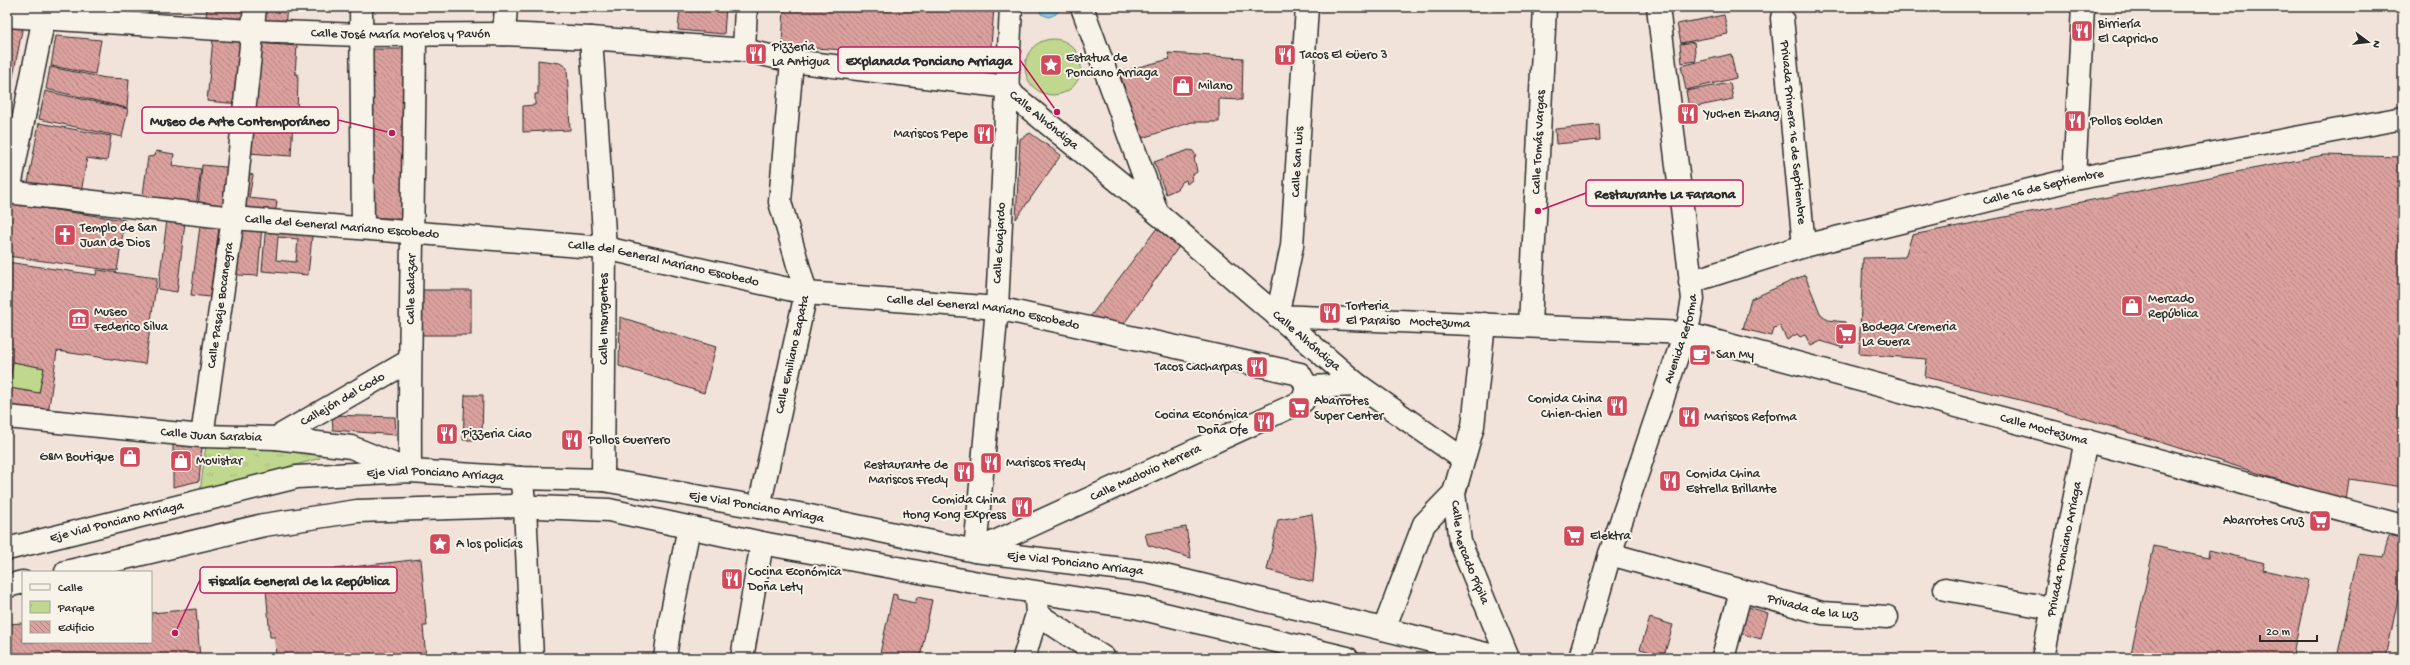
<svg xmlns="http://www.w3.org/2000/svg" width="2410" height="665" font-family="'Gochi Hand',sans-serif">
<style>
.park{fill:url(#park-tufts);stroke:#76825c}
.garden{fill:#c0d88e;stroke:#76825c}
.water{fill:#89cbea;stroke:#638b9e}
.building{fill:url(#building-back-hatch);stroke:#2b2b2b;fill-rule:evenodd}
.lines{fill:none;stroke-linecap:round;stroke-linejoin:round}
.minor-casing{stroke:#2b2b2b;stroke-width:25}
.major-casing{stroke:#2b2b2b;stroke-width:25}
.minor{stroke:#f7f3e8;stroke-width:22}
.major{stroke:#f7f3e8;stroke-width:22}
.labels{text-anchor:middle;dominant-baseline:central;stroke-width:4;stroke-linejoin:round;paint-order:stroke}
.poi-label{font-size:13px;fill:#2b2b2b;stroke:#f7f3e8;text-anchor:start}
.street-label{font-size:13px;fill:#2b2b2b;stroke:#f7f3e8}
.leader{fill:none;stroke:#c2185b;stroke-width:1.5}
.callout-dot{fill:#c2185b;stroke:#f7f3e8;stroke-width:1.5}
.callout{fill:#f7f3e8;stroke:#c2185b;stroke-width:1.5}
.callout-label{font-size:14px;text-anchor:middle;font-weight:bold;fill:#2b2b2b}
</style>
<defs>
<pattern id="park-tufts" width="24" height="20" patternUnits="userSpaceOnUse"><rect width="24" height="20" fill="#c0d88e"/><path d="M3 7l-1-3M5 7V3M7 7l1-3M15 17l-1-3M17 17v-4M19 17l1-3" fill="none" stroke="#a5ba7b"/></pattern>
<pattern id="building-back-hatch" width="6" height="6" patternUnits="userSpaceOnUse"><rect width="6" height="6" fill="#dba19e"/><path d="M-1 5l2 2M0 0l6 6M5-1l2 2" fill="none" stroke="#b28381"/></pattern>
</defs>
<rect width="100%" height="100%" fill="#f1e3d9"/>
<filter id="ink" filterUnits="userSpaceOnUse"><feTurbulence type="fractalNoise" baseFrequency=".025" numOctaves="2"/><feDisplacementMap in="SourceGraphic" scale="8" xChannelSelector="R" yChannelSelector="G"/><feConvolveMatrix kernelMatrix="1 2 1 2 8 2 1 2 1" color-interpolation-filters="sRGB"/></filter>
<g filter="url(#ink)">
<!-- park -->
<polygon class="park" points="206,445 321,452 320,458 200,493"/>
<!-- garden -->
<g class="garden">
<circle cx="1053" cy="67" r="28"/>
<polygon points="13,362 44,368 39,393 9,388"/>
</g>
<!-- water -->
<polygon class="water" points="1038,7 1061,7 1056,14 1049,17 1041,14"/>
<!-- building -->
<g class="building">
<polygon points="61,7 112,7 109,16 60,12"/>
<polygon points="207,7 248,7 247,19 206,17"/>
<polygon points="262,7 287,7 285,27 260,25"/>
<polygon points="680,7 726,7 724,34 678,30"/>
<polygon points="784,7 994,7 990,59 782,46"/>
<polygon points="1724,15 1728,34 1681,43 1677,24"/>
<polygon points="7,25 23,25 13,77 7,76"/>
<polygon points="56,36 101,40 95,74 51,66"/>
<polygon points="213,39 245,42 239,104 207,101"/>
<polygon points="1694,42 1696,61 1682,63 1680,44"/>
<polygon points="257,43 297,46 295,74 298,74 297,121 293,121 291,156 247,153"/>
<rect x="372" y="49" width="40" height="169"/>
<polygon points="1168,53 1243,58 1242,100 1219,99 1219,122 1192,122 1142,138 1119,72 1170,59"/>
<polygon points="1731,54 1736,78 1686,90 1681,66"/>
<polygon points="538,60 560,63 567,68 570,130 523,132 523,106 535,105 535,94 538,94"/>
<polygon points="50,67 106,78 129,79 127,108 46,89"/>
<polygon points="1730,83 1733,99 1689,108 1686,91"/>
<polygon points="45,91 128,109 122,137 39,119"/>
<polygon points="39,123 111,136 107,161 87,158 81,193 28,183"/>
<polygon points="1599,125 1600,140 1556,144 1555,129"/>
<polygon points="1030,133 1061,155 1016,219 1020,139"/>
<polygon points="1189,150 1193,151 1196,156 1194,157 1197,172 1191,176 1192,180 1187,184 1186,180 1182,182 1177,189 1166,194 1154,162"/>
<polygon points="156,151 174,154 172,165 201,169 196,207 142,202 148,157 155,156"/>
<polygon points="2324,155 2403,157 2403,487 2349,479 2346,501 2049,407 1925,377 1927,359 1859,354 1863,258 1905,257 1912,235"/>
<polygon points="202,165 237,168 233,210 198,207"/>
<polygon points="243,172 253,175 249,198 277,201 275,216 239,208"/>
<polygon points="7,203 125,220 117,271 7,256"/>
<polygon points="167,220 185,222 177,292 158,289"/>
<polygon points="242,223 262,225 258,276 237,275"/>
<path d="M266 223 313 227 308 275 262 271ZM278 237 298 239 296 262 276 260Z"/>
<polygon points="200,226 219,228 210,297 191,295"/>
<polygon points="1157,228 1180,245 1123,325 1090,317"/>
<path d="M7 262 96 275 97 270 157 278 145 364 57 351 48 414 7 409V287L9 273 7 272ZM13 362 44 368 39 393 9 388Z"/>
<polygon points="1805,275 1820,313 1828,320 1845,322 1843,348 1821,341 1811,346 1805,335 1800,337 1797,334 1787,340 1780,326 1774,328 1772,336 1743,329 1751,299"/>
<rect x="419" y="290" width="52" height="45"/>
<polygon points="620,317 716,347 704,393 619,366"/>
<polygon points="465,395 483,395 482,440 463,440"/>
<polygon points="332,415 395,417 396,435 333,430"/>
<polygon points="173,443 202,446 199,481 173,487"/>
<polygon points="1312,514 1316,547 1313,582 1267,570 1278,520"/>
<polygon points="1186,527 1191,558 1148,545 1145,534"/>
<polygon points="2389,536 2403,540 2403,573 2386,658 2337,658 2359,554 2383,557"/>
<polygon points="2154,546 2208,558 2209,550 2265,563 2263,570 2309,580 2292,658 2130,658"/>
<polygon points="421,559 427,626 423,626 426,658 276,658 275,637 270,637 265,577"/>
<polygon points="893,594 897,595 897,599 915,603 917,597 932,600 920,658 879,658"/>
<polygon points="1742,605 1768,613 1761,639 1735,632"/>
<polygon points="196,609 200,658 7,658 7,624 23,623 23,642 151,642 151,613"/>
<polygon points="1650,618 1673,625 1664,656 1640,649"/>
</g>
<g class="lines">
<!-- minor casing -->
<g class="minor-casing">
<g id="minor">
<polyline points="361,7 363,228"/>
<path id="s1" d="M1011 7 997 308 975 551 1303 401 1307 387"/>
<polyline points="1082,7 1157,212"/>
<path id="s2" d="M1307 7 1292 246 1277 316 1685 333 2403 526"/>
<path id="s3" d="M7 16 252 31 360 35 504 34 591 38 744 50 792 61 1008 87 1014 96 1162 217 1358 385 1463 459"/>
<path id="s4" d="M1782 18 1804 246"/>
<polyline points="504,34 506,7"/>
<polyline points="591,38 605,248 603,480"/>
<polyline points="744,50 746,7"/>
<polyline points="2074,179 2083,7"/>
<polyline points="9,191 46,7"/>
<path id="s5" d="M7 192 233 218 605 248 806 293 997 308 1300 374 1307 387"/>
<path id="s6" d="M1690 282 1804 246 2074 179 2403 118"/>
<path id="s7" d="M1484 324 1473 426 1454 493 1460 542 1508 658"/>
<path id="s8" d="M1530 325 1545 7"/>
<polyline points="1307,387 1358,385"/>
<path id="s9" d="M7 417 202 436 276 438 351 447 410 471C409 326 414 181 415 36"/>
<path id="s10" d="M202 436 233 218 255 7"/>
<path id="s11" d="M276 438 409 361"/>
<polyline points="521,478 525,507 532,658"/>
<path id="s12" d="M759 507 806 293 780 202 792 61"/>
<path id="s13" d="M1610 554 1822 613 1887 617"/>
<polyline points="1945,589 2051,608"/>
<polyline points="1037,614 1104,658"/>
<polyline points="1384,629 1424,524 1454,493"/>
<polyline points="665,658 671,617 689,527"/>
<polyline points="742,658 762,543"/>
<polyline points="1024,658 1037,614 1036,601"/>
<polyline points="1723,658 1741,591"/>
<path id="s14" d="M2043 658 2086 440"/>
</g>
</g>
<!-- major casing -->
<g class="major-casing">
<g id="major">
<path id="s15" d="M7 549 297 477 410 471 521 478 603 480 805 515 975 551 1148 572 1502 658"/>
<polyline points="66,572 264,525 357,511 513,506 609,510 762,543 984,584 1139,608 1347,658"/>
<polyline points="7,586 23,582"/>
<path id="s16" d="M1580 658 1610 554 1689 321 1693 299 1658 7"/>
</g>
</g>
<!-- minor -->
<use href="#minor" class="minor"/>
<!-- major -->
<use href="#major" class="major"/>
</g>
</g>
<!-- icons -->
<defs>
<g id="restaurant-square" transform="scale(1.15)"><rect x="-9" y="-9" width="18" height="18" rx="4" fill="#d1495b" stroke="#f7f3e8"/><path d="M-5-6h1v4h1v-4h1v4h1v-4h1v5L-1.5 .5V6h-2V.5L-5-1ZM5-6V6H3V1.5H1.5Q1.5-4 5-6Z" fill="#fff"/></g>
<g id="sight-square" transform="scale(1.15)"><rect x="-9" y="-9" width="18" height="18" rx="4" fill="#d1495b" stroke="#f7f3e8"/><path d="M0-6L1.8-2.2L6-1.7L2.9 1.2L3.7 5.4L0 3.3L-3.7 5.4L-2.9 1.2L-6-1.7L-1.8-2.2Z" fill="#fff"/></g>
<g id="shop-square" transform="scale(1.15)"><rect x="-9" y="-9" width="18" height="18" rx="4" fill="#d1495b" stroke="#f7f3e8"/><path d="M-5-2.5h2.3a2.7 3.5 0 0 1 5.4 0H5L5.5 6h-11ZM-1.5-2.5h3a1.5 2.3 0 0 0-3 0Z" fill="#fff"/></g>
<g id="church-square" transform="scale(1.15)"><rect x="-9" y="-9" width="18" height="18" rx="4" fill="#d1495b" stroke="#f7f3e8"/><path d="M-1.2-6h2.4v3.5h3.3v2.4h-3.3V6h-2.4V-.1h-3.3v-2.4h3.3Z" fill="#fff"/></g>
<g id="museum-square" transform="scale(1.15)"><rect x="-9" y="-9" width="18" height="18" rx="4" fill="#d1495b" stroke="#f7f3e8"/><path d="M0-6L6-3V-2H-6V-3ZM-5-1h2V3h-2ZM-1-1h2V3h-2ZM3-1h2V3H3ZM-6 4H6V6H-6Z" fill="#fff"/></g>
<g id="supermarket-square" transform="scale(1.15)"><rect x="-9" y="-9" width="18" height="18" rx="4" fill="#d1495b" stroke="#f7f3e8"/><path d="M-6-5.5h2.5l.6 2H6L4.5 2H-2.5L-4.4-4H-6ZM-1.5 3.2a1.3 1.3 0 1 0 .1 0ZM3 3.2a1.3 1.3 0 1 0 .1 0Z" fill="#fff"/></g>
<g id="cafe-square" transform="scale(1.15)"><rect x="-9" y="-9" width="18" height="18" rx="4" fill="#d1495b" stroke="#f7f3e8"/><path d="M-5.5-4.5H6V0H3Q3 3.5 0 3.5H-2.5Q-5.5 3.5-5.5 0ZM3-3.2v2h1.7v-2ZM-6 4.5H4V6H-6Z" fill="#fff"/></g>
</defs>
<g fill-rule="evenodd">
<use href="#restaurant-square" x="2082" y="31"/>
<use href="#restaurant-square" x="756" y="54"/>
<use href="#restaurant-square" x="1285" y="55"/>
<use href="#sight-square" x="1051" y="65"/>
<use href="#shop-square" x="1183" y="86"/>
<use href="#restaurant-square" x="1688" y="114"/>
<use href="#restaurant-square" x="2075" y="121"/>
<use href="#restaurant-square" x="984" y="134"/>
<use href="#church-square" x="65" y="235"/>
<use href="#shop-square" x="2132" y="306"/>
<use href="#restaurant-square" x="1330" y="313"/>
<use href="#museum-square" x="79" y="319"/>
<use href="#supermarket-square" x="1846" y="334"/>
<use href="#cafe-square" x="1700" y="355"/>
<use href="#restaurant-square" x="1257" y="367"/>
<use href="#restaurant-square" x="1617" y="406"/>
<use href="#supermarket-square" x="1299" y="408"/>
<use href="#restaurant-square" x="1689" y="417"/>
<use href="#restaurant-square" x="1264" y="422"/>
<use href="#restaurant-square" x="447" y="434"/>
<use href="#restaurant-square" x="572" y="440"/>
<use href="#shop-square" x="130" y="457"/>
<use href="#shop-square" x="181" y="461"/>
<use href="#restaurant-square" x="991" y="463"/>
<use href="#restaurant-square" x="964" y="472"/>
<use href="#restaurant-square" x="1670" y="481"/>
<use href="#restaurant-square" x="1022" y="507"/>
<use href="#supermarket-square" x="2320" y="521"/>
<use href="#supermarket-square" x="1574" y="536"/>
<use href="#sight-square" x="440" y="544"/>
<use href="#restaurant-square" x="732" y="579"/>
</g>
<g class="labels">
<!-- poi labels -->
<g class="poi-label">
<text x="2098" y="24">Birriería<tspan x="2098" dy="15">El Capricho</tspan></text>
<text x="772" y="47">Pizzeria<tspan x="772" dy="15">La Antigua</tspan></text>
<text x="1300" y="55">Tacos El Güero 3</text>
<text x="1066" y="58">Estatua de<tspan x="1066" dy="15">Ponciano Arriaga</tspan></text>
<text x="1198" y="86">Milano</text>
<text x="1704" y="114">Yuchen Zhang</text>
<text x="2090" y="121">Pollos Golden</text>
<text x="968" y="134" text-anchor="end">Mariscos Pepe</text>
<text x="80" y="228">Templo de San<tspan x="80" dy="15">Juan de Dios</tspan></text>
<text x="2148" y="299">Mercado<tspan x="2148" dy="15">República</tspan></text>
<text x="1346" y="306">Torteria<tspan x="1346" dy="15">El Paraiso</tspan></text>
<text x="94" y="312">Museo<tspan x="94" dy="15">Federico Silva</tspan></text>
<text x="1862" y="327">Bodega Cremeria<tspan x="1862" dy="15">La Guera</tspan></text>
<text x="1716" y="355">San My</text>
<text x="1242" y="367" text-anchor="end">Tacos Cacharpas</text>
<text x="1602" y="399" text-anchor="end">Comida China<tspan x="1602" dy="15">Chien-chien</tspan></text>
<text x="1314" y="401">Abarrotes<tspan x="1314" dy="15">Super Center</tspan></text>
<text x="1248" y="415" text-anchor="end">Cocina Económica<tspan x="1248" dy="15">Doña Ofe</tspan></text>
<text x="1704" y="417">Mariscos Reforma</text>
<text x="462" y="434">Pizzeria Ciao</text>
<text x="588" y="440">Pollos Guerrero</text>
<text x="114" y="457" text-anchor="end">G&amp;M Boutique</text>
<text x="196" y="461">Movistar</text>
<text x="1006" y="463">Mariscos Fredy</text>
<text x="948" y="465" text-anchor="end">Restaurante de<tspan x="948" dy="15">Mariscos Fredy</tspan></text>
<text x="1686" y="474">Comida China<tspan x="1686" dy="15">Estrella Brillante</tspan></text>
<text x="1006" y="500" text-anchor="end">Comida China<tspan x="1006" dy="15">Hong Kong Express</tspan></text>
<text x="2304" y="521" text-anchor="end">Abarrotes Cruz</text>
<text x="1590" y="536">Elektra</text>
<text x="456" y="544">A los policías</text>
<text x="748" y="572">Cocina Económica<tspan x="748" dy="15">Doña Lety</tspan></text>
</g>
<!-- street labels -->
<g class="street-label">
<text stroke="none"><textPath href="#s3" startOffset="394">Calle José María Morelos y Pavón</textPath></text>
<text stroke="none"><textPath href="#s3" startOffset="1054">Calle Alhóndiga</textPath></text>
<text stroke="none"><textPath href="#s4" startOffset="115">Privada Primera 16 de Septiembre</textPath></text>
<text stroke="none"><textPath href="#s8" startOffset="183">Calle Tomás Vargas</textPath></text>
<text transform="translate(1298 162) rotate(-87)">Calle San Luis</text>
<text stroke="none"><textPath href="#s6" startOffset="366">Calle 16 de Septiembre</textPath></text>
<text stroke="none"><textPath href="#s5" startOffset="337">Calle del General Mariano Escobedo</textPath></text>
<text transform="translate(1000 243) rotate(-87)">Calle Guajardo</text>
<text stroke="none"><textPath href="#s5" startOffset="661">Calle del General Mariano Escobedo</textPath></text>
<text stroke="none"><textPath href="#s9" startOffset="591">Calle Salazar</textPath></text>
<text stroke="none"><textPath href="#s10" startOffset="132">Calle Pasaje Bocanegra</textPath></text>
<text stroke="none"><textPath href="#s5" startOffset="985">Calle del General Mariano Escobedo</textPath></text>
<text transform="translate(604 319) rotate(-90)">Calle Insurgentes</text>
<text stroke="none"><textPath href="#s2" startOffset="474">Moctezuma</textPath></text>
<text stroke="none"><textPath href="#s16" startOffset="335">Avenida Reforma</textPath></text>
<text stroke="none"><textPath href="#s3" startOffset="1397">Calle Alhóndiga</textPath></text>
<text stroke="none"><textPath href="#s12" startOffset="156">Calle Emiliano Zapata</textPath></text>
<text stroke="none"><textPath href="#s11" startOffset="77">Callejón del Codo</textPath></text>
<text stroke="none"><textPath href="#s2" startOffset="1091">Calle Moctezuma</textPath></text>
<text stroke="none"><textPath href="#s9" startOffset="205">Calle Juan Sarabia</textPath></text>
<text stroke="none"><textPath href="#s1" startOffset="733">Calle Maclovio Herrera</textPath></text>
<text stroke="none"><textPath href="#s15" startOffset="437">Eje Vial Ponciano Arriaga</textPath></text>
<text stroke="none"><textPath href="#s15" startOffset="761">Eje Vial Ponciano Arriaga</textPath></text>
<text stroke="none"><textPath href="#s15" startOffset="113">Eje Vial Ponciano Arriaga</textPath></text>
<text stroke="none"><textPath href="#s14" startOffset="111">Privada Ponciano Arriaga</textPath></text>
<text stroke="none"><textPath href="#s7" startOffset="234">Calle Mercado Pípila</textPath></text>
<text stroke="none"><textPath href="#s15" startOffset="1085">Eje Vial Ponciano Arriaga</textPath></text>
<text stroke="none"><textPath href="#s13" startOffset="210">Privada de la Luz</textPath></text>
</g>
</g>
<!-- callouts -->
<path class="leader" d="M1057 112L1020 60M392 133L338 120M1538 211L1586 193M175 633L200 580"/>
<g class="callout-dot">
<circle cx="1057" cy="112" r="4"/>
<circle cx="392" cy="133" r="4"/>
<circle cx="1538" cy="211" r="4"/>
<circle cx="175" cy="633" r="4"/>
</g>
<g class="callout">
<rect x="838" y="47" width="182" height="26" rx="4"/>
<rect x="142" y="107" width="196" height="26" rx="4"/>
<rect x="1586" y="180" width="157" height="26" rx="4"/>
<rect x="200" y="567" width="197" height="26" rx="4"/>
</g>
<g class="callout-label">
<text x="929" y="65">Explanada Ponciano Arriaga</text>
<text x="240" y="125">Museo de Arte Contemporáneo</text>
<text x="1665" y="198">Restaurante La Faraona</text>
<text x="299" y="585">Fiscalía General de la República</text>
</g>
<!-- margin -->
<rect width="2410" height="665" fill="none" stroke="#f7f3e8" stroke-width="24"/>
<rect x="12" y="12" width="2386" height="641" fill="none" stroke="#2b2b2b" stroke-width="1.5" filter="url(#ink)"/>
<!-- legend -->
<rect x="22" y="571" width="130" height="72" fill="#f7f3e8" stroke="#a5a39c"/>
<rect x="30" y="584" width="20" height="6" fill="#f7f3e8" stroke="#a5a39c"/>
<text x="58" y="591" font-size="12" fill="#2b2b2b">Calle</text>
<rect x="30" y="601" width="20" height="12" fill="url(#park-tufts)" stroke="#a5a39c"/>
<text x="58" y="611" font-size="12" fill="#2b2b2b">Parque</text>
<rect x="30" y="621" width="20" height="12" fill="url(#building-back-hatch)" stroke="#a5a39c"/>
<text x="58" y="631" font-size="12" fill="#2b2b2b">Edificio</text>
<!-- north arrow -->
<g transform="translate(2368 42) rotate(105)" stroke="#f7f3e8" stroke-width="3" paint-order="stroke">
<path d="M0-3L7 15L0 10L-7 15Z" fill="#2b2b2b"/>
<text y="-6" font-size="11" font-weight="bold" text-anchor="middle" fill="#2b2b2b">N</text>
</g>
<!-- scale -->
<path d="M2260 635v6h57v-6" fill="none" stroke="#2b2b2b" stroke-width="2"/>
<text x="2266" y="635" font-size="12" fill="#2b2b2b" stroke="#f7f3e8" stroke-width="3" paint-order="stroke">20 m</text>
</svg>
